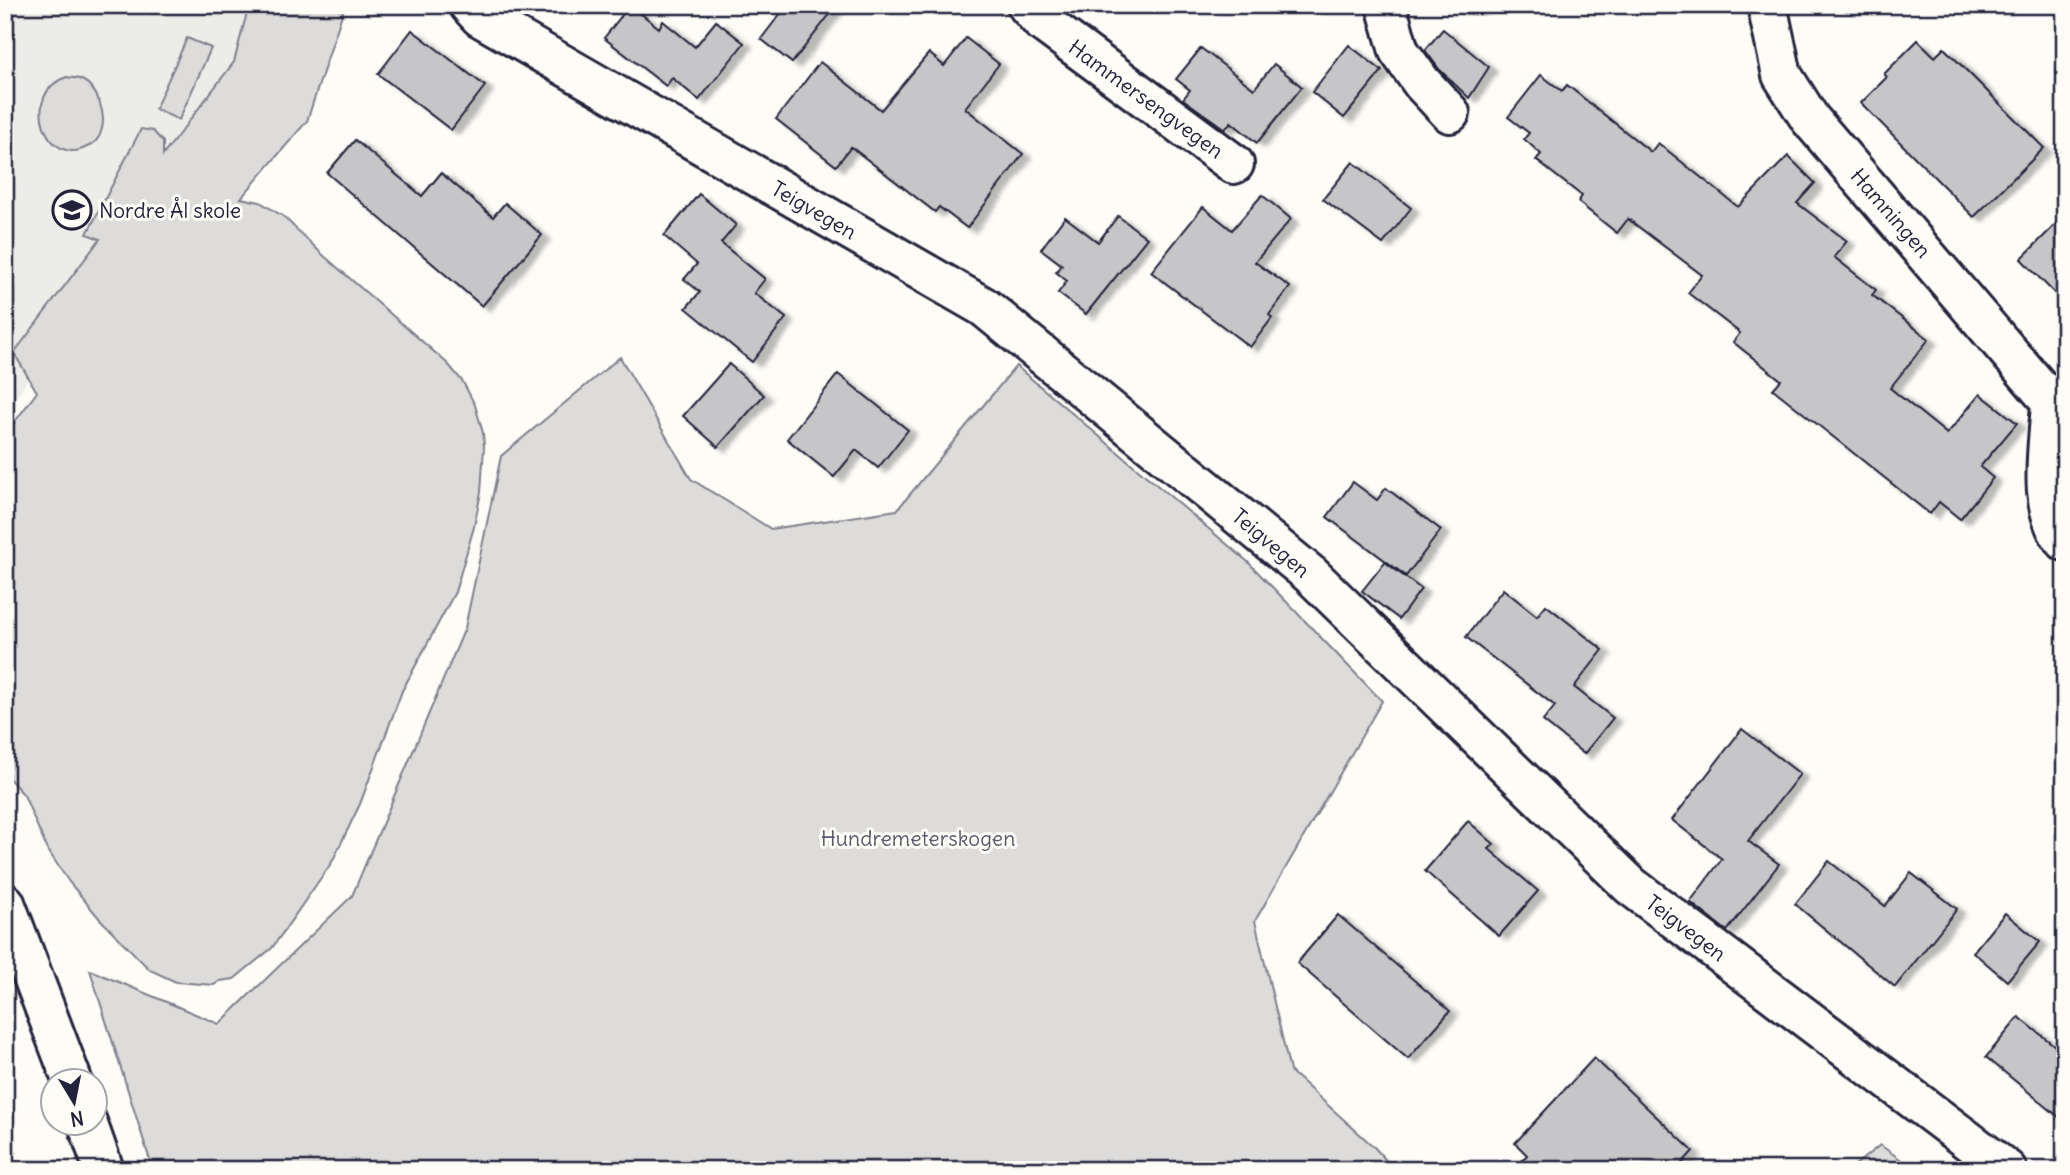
<svg xmlns="http://www.w3.org/2000/svg" width="2070" height="1175" font-family="Delius,sans-serif">
<style>
.built{fill:#ecece9}
.green{fill:#dddcdb;stroke:#807f8b;stroke-width:2}
.building{fill:#c6c6c8;stroke:#22223b;stroke-width:2;filter:url(#shadow)}
.lines{fill:none;stroke-linecap:round;stroke-linejoin:round}
.street-casing{stroke:#22223b;stroke-width:44}
.secondary-casing{stroke:#22223b;stroke-width:44}
.street{stroke:#fdfcf7;stroke-width:38}
.secondary{stroke:#fdfcf7;stroke-width:38}
.labels{text-anchor:middle;dominant-baseline:central;stroke-width:6;stroke-linejoin:round;paint-order:stroke}
.street-label{font-size:21px;fill:#22223b;stroke:#fdfcf7}
.poi-label{font-size:21px;fill:#22223b;stroke:#fdfcf7;text-anchor:start}
.park-label{font-size:21px;fill:#5a5a6b;stroke:#fdfcf7}
</style>
<defs>
<filter id="shadow"><feDropShadow dx="8" dy="4.5" stdDeviation="2" flood-color="#0004"/></filter>
</defs>
<rect width="100%" height="100%" fill="#fdfcf7"/>
<filter id="ink" filterUnits="userSpaceOnUse"><feTurbulence type="fractalNoise" baseFrequency=".0143" numOctaves="2"/><feDisplacementMap in="SourceGraphic" scale="14" xChannelSelector="R" yChannelSelector="G"/><feConvolveMatrix kernelMatrix="1 2 1 2 8 2 1 2 1" color-interpolation-filters="sRGB"/></filter>
<g filter="url(#ink)">
<!-- built -->
<polygon class="built" points="5,5 274,5 5,414"/>
<!-- green -->
<g class="green">
<polygon points="249,5 345,5 307,121 241,198 260,202 284,217 323,255 448,364 463,382 475,405 483,433 484,447 481,492 474,527 455,592 402,691 360,804 332,862 272,948 234,979 220,981 214,985 176,982 150,970 100,919 69,882 47,849 24,795 5,774 5,435 37,392 14,353 100,239 87,234 141,129 153,131 163,142 163,155 234,62"/>
<polygon points="187,38 211,48 179,120 155,109"/>
<path d="M67 77C71 78 78 78 82 80 98 88 107 116 101 132 99 139 94 144 87 147 46 169 19 92 67 77Z"/>
<polygon points="620,357 691,479 771,529 897,510 1016,366 1248,562 1382,701 1255,921 1290,1071 1373,1146 1395,1170 153,1170 90,970 219,1024 352,896 465,628 501,456"/>
<polygon points="1880,1145 1916,1170 1849,1170"/>
</g>
<!-- building -->
<g class="building">
<polygon points="630,5 659,28 663,21 695,47 716,21 744,43 699,100 672,78 666,86 604,38"/>
<polygon points="787,5 837,5 792,63 761,39"/>
<polygon points="1443,29 1489,67 1469,98 1439,69 1425,50"/>
<polygon points="412,30 485,86 451,130 378,74"/>
<polygon points="966,38 999,64 965,108 1023,154 967,228 939,207 935,212 851,147 836,166 776,119 820,62 881,110 929,53 944,66"/>
<polygon points="1918,40 1935,57 1944,48 2044,148 1974,217 1861,103 1887,77 1884,74"/>
<polygon points="1349,45 1382,71 1344,118 1312,92"/>
<polygon points="1201,48 1254,89 1274,64 1302,87 1257,143 1231,122 1225,129 1183,99 1190,90 1176,79"/>
<polygon points="1541,75 1562,91 1567,85 1651,152 1658,143 1738,207 1788,156 1815,183 1797,203 1847,241 1834,257 1876,290 1872,295 1929,339 1890,388 1947,434 1980,394 2017,423 1980,467 1993,478 1960,519 1939,502 1930,514 1773,389 1781,380 1733,342 1740,333 1688,293 1702,275 1628,219 1617,233 1578,202 1582,196 1536,160 1541,154 1524,139 1529,133 1508,117"/>
<polygon points="355,140 422,196 441,173 493,217 505,203 542,235 482,306 327,173"/>
<polygon points="1353,162 1411,208 1383,244 1323,199"/>
<polygon points="699,194 736,225 721,243 765,279 754,293 786,318 752,362 686,308 700,292 684,279 697,264 664,236"/>
<polygon points="1262,195 1291,219 1255,262 1290,287 1269,315 1272,318 1250,347 1151,272 1203,207 1232,230"/>
<polygon points="2065,215 2065,304 2021,259"/>
<polygon points="1118,216 1147,238 1086,314 1058,293 1067,281 1056,272 1062,265 1041,249 1065,217 1098,242"/>
<polygon points="729,364 764,395 718,447 683,416"/>
<polygon points="838,374 908,430 878,468 856,450 834,477 787,439"/>
<polygon points="1353,482 1377,500 1386,488 1441,530 1406,576 1327,517"/>
<polygon points="1385,562 1421,589 1399,619 1362,591"/>
<polygon points="1503,589 1537,616 1546,605 1603,650 1574,687 1613,718 1584,754 1543,721 1555,706 1466,637"/>
<polygon points="1742,729 1800,774 1748,841 1779,864 1727,931 1690,902 1722,859 1672,820"/>
<polygon points="1468,821 1494,844 1489,849 1538,891 1499,936 1425,871"/>
<polygon points="1829,861 1885,906 1911,873 1957,909 1895,987 1795,904"/>
<polygon points="2005,913 2040,942 2007,981 1973,952"/>
<polygon points="1338,915 1450,1011 1408,1059 1297,963"/>
<polygon points="2019,1017 2065,1054 2065,1122 1986,1057"/>
<polygon points="1594,1058 1693,1151 1676,1170 1514,1170 1527,1155 1515,1143"/>
</g>
<g class="lines">
<!-- street casing -->
<g class="street-casing">
<g id="street">
<polyline points="469,5 480,17 984,307 1311,575 1631,886 2007,1170"/>
<polyline points="1027,5 1041,21 1234,164"/>
<polyline points="1386,5 1399,51 1422,83 1450,113"/>
<polyline points="1767,5 1782,75 1810,119 2065,418"/>
<path d="M2051 403C2049 444 2036 509 2065 541"/>
</g>
</g>
<!-- secondary casing -->
<g class="secondary-casing">
<g id="secondary">
<polyline points="5,903 72,1080"/>
<polyline points="87,1122 104,1170"/>
</g>
</g>
<!-- street -->
<use href="#street" class="street"/>
<!-- secondary -->
<use href="#secondary" class="secondary"/>
</g>
</g>
<!-- icons -->
<defs>
<g id="school-ring" transform="scale(2.0125)"><circle r="9.5" fill="#fdfcf7" stroke="#22223b" stroke-width="1.5"/><path d="M0-5L7-2L0 1L-7-2ZM-4 1L0 2.5L4 1V4Q0 6-4 4Z" fill="#22223b"/></g>
</defs>
<g fill-rule="evenodd">
<use href="#school-ring" x="72" y="210"/>
</g>
<g class="labels">
<!-- street labels -->
<g class="street-label">
<text transform="translate(1146 99) rotate(36)">Hammersengvegen</text>
<text transform="translate(814 210) rotate(30)">Teigvegen</text>
<text transform="translate(1891 213) rotate(49)">Hamningen</text>
<text transform="translate(1271 543) rotate(40)">Teigvegen</text>
<text transform="translate(1686 928) rotate(37)">Teigvegen</text>
</g>
<!-- poi labels -->
<g class="poi-label">
<text x="99" y="210">Nordre Ål skole</text>
</g>
<!-- park labels -->
<g class="park-label">
<text x="918" y="838">Hundremeterskogen</text>
</g>
</g>
<!-- margin -->
<rect width="2070" height="1175" fill="none" stroke="#fdfcf7" stroke-width="28"/>
<rect x="14" y="14" width="2042" height="1147" fill="none" stroke="#22223b" stroke-width="2.5" filter="url(#ink)"/>
<!-- north arrow -->
<g transform="translate(74 1102) rotate(170)"><circle r="33" fill="#fdfcf7" stroke="#a5a5ac" stroke-width="2"/>
<path d="M0-5L12 26L0 18L-12 26Z" fill="#22223b"/>
<text y="-10" font-size="19" font-weight="bold" text-anchor="middle" fill="#22223b">N</text>
</g>
</svg>
